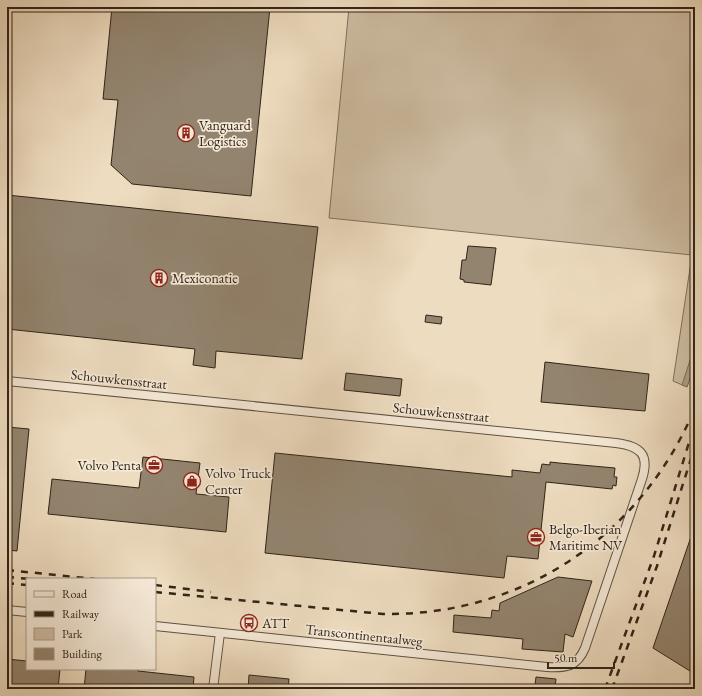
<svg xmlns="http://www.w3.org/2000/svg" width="702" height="696" font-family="'EB Garamond',serif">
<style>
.green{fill:#cebda3;stroke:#7f705d}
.water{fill:#ad9d87;stroke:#7b6d5a}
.building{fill:#93846f;stroke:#302417}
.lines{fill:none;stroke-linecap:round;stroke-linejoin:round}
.minor-casing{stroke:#605241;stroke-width:10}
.minor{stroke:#f4e8d6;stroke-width:8}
.rail{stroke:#302417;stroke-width:2.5;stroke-dasharray:7 7;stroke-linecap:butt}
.labels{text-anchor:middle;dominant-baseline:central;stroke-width:3.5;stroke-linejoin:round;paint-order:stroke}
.poi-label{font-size:14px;fill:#302417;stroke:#f4e8d6;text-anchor:start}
.street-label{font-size:14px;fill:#302417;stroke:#f4e8d6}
</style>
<rect width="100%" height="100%" fill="#eedcc0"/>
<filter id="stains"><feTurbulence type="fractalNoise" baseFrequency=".005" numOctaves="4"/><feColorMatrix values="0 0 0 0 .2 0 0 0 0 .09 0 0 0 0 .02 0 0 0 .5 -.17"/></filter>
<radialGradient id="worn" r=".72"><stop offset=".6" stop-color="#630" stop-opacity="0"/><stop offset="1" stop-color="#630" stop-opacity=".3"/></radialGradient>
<!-- green -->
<polygon class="green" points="349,7 695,7 695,364 687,387 673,381 692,255 329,218"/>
<!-- water -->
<polygon class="water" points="695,345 695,364 687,387 682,385"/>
<!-- building -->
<g class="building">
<polygon points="112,7 270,7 251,196 132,184 111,165 118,100 103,99"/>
<polygon points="7,195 318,227 302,359 216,351 215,368 193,365 195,349 7,329"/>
<polygon points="468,246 496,248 491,285 464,282 464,280 460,279 462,260 466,260"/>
<polygon points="426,315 442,317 441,324 425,322"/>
<polygon points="545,362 649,374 645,411 541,402"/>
<polygon points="346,373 402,379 400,396 344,390"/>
<polygon points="7,427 29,429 17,551 7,550"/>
<polygon points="275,453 512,477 512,470 540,473 542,464 550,465 550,462 559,463 615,468 614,477 617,477 616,486 613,485 612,489 546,482 538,559 507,556 504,578 265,553"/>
<polygon points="143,457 200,463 196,494 229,497 226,532 48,514 52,479 139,488"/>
<polygon points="694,528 695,528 695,668 690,671 653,648"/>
<polygon points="558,577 592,581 573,637 565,634 563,652 522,649 523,639 453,632 454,615 491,618 492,610 499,611 500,603"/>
<polygon points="7,659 27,661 27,669 60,669 58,689 7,689"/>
<polygon points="86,669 139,669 138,671 194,677 193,689 84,689"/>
<polygon points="249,675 289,679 288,689 248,689"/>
<polygon points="536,677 556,679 555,687 535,685"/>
</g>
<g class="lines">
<!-- minor casing -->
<g class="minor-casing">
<g id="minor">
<path d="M7 381 616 443C640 446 650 454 642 479L585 648C577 667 566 668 547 667L155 626"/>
<polyline points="7,610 27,612"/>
<polyline points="213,689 220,633"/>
</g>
</g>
<!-- minor -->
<use href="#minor" class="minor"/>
<!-- rail -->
<g class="rail">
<polyline points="7,570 95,579"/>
<polyline points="7,577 31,579"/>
<polyline points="7,583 27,585"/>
<polyline points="155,585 211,592"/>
<path d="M155 592 383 614C523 616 641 536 695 408"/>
<polyline points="605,689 654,556 695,423"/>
<polyline points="612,689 657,566 695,446"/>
</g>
</g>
<!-- icons -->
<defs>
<g id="building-ring" transform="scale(0.9)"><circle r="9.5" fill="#f4e8d6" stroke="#8f2418" stroke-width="1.5"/><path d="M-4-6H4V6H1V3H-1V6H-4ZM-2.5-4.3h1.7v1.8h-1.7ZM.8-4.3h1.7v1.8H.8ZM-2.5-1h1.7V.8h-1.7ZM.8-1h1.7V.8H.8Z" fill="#8f2418"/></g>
<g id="office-ring" transform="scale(0.9)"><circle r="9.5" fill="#f4e8d6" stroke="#8f2418" stroke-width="1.5"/><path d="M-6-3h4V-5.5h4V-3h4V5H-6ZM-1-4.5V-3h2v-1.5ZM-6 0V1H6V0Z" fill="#8f2418"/></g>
<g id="shop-ring" transform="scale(0.9)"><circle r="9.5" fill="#f4e8d6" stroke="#8f2418" stroke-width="1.5"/><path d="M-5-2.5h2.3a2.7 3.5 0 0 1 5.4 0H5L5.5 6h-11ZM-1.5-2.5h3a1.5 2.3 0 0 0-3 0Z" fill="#8f2418"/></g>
<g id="bus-ring" transform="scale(0.9)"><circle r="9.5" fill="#f4e8d6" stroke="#8f2418" stroke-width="1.5"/><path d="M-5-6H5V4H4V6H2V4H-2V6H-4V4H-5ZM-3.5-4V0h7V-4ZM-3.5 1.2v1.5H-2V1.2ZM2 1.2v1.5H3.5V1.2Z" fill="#8f2418"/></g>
</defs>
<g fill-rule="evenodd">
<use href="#building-ring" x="186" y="133"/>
<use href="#building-ring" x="159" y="278"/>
<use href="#office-ring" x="154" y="465"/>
<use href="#shop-ring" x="192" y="481"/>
<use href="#office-ring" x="536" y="537"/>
<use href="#bus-ring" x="249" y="623"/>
</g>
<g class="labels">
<!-- poi labels -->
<g class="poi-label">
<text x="199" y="125">Vanguard<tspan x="199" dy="16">Logistics</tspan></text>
<text x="172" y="278">Mexiconatie</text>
<text x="141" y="465" text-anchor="end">Volvo Penta</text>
<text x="205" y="473">Volvo Truck<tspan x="205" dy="16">Center</tspan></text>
<text x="549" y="529">Belgo-Iberian<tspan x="549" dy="16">Maritime NV</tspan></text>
<text x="262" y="623">ATT</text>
</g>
<!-- street labels -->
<g class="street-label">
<text transform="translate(119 379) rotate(6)">Schouwkensstraat</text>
<text transform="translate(441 412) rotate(6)">Schouwkensstraat</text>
<text transform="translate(364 635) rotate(6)">Transcontinentaalweg</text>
</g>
</g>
<!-- margin -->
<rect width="702" height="696" fill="none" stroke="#eedcc0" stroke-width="24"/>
<rect x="8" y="8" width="686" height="680" fill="none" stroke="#302417" stroke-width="2"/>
<rect x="12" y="12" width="678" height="672" fill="none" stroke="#302417"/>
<!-- legend -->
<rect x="26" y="578" width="130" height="92" fill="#f4e8d6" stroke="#a69a8a"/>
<rect x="34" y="591" width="20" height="6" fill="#f4e8d6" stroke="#a69a8a"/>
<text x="62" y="598" font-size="12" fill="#302417">Road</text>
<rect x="34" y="611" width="20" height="6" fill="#302417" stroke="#a69a8a"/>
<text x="62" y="618" font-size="12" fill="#302417">Railway</text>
<rect x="34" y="628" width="20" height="12" fill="#cebda3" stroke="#a69a8a"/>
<text x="62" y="638" font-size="12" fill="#302417">Park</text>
<rect x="34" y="648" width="20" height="12" fill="#93846f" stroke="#a69a8a"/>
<text x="62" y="658" font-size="12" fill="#302417">Building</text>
<!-- scale -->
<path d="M548 662v6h66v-6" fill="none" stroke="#302417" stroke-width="2"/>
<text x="554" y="662" font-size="12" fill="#302417" stroke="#f4e8d6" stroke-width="3" paint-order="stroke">50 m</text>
<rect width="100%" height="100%" filter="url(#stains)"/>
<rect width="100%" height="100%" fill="url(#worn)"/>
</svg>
